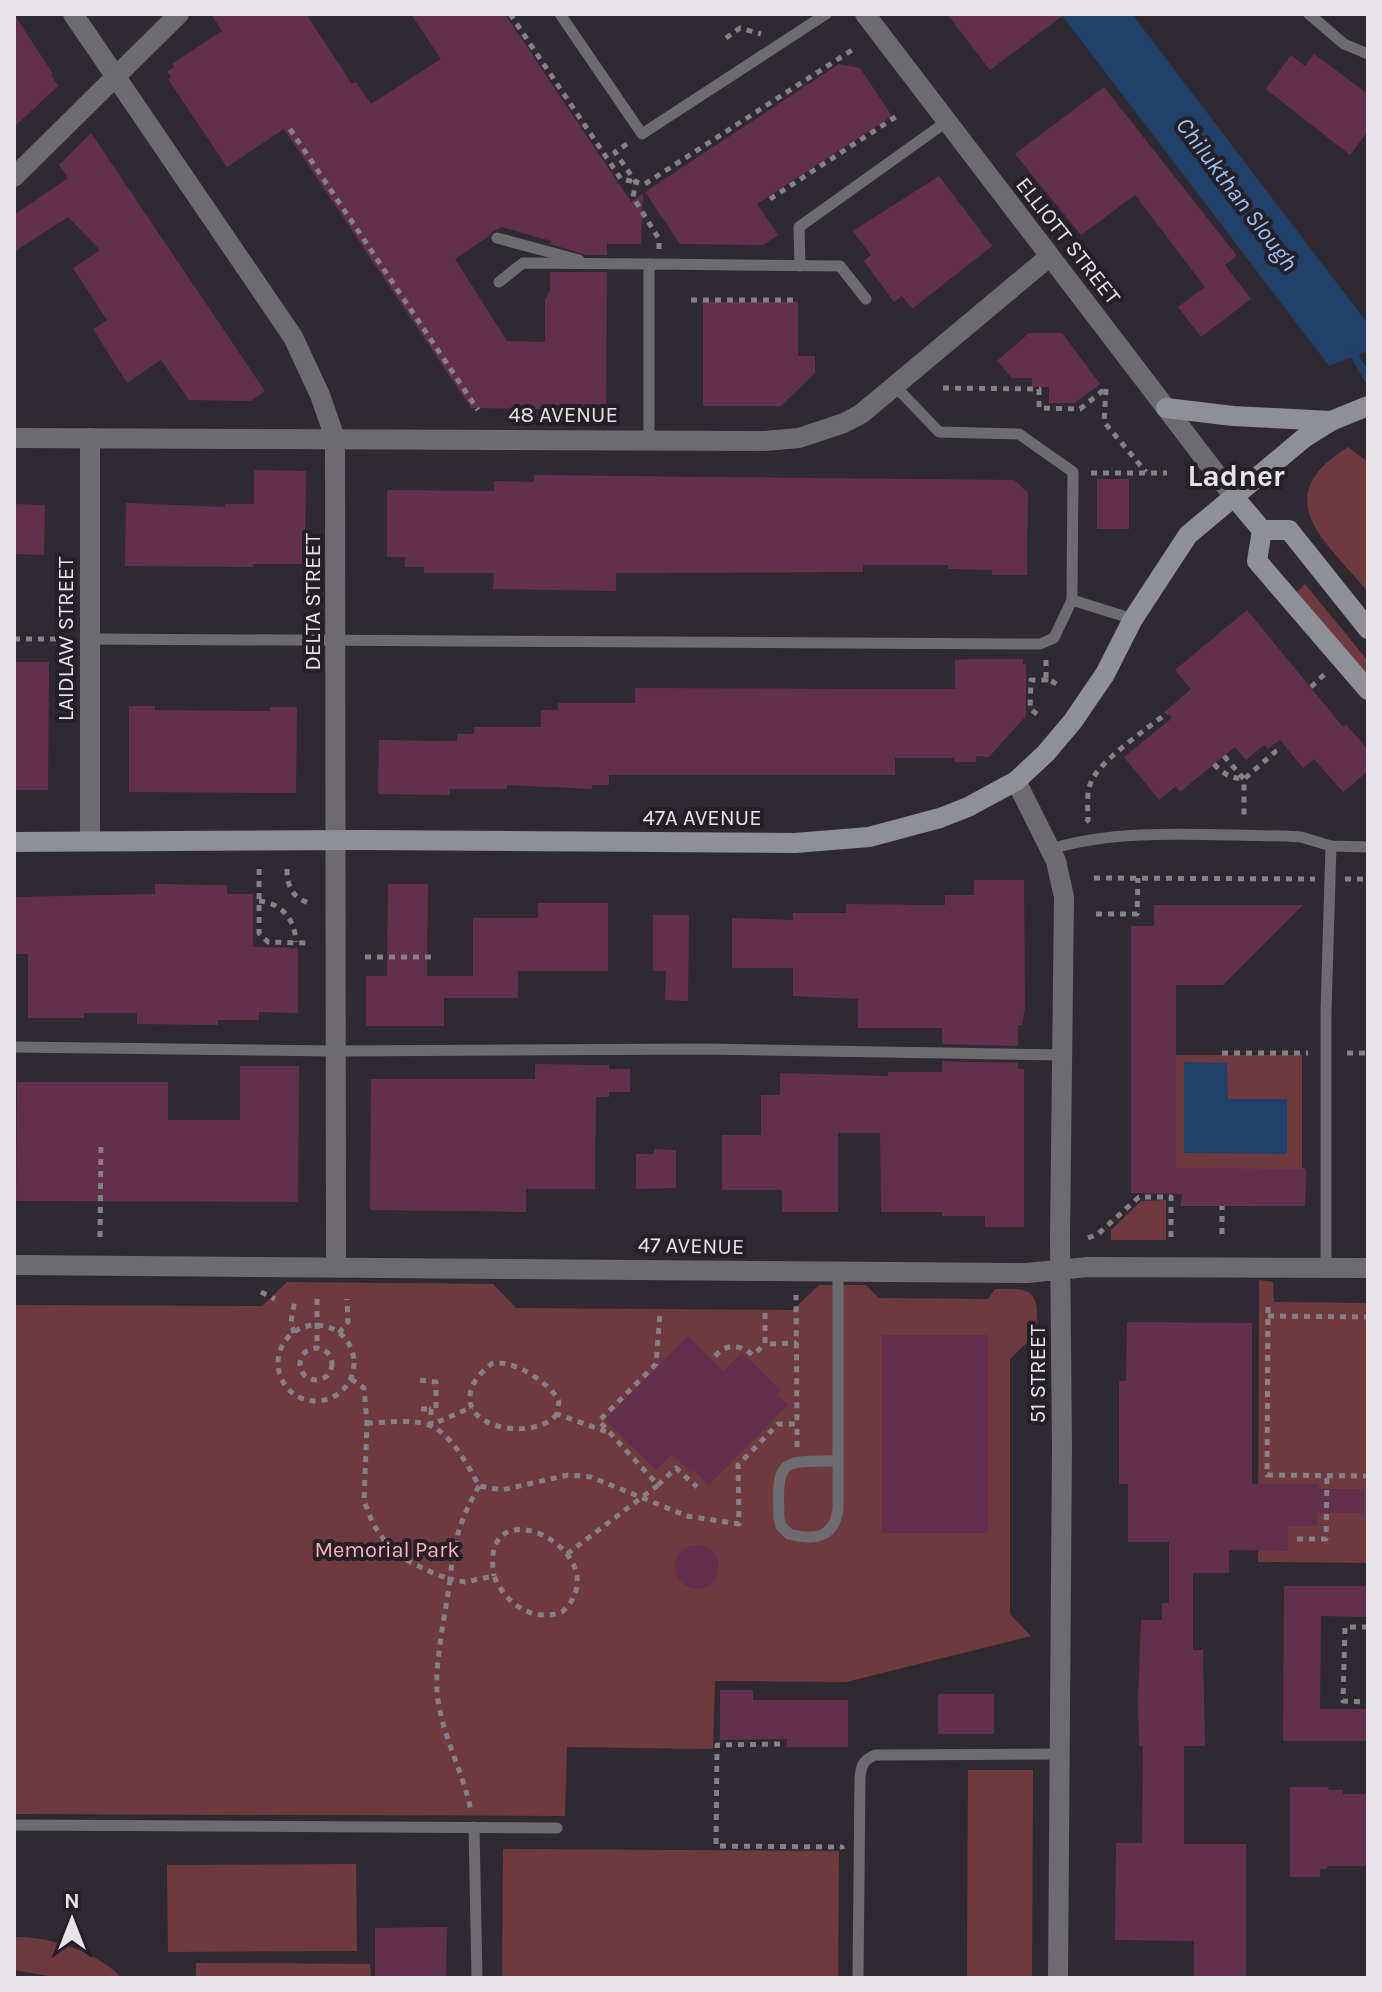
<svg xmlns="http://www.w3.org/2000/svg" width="1382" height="1992" font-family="Karla,sans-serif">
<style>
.green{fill:#6e3a3f}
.water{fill:#203f69}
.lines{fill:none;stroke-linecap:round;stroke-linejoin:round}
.stream{stroke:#203f69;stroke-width:8}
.building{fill:#62304d}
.path{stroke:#848086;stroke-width:5;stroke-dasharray:6 6;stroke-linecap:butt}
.service{stroke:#6c6c70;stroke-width:11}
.minor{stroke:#6c6c70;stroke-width:20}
.tertiary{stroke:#6c6c70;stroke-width:20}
.secondary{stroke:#8f8f96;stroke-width:20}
.labels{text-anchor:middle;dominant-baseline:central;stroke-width:8;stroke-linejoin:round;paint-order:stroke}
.street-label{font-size:22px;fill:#e7e4e9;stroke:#252027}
.park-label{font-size:22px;fill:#fdb0b5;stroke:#252027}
.water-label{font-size:24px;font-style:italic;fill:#9ac1f9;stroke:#252027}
.district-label{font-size:30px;font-weight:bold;fill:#e7e4e9;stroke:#252027}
</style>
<rect width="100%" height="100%" fill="#2f2a31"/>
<!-- green -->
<g class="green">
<path d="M1348 447 1368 462V592C1326 541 1266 498 1348 447Z"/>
<polygon points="1305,584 1368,661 1368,677 1297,592"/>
<polygon points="1176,1055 1302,1055 1302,1168 1306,1169 1305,1206 1181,1206 1182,1194 1176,1194"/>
<polygon points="1166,1200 1166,1240 1111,1240 1111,1230 1141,1201"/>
<polygon points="1259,1280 1273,1282 1274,1302 1368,1303 1368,1563 1258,1562"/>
<path d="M287 1282 493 1284 516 1308 793 1310 819 1285H866L879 1298 988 1299 995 1289C1037 1287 1038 1293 1037 1333L1010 1359V1614L1031 1636 846 1682 715 1681 713 1749 567 1747 565 1816 14 1814V1305L262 1306Z"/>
<polygon points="968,1770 1033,1770 1032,1978 967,1978"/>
<polygon points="503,1849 839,1851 838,1978 502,1978"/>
<polygon points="356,1864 357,1951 168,1952 167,1865"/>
<path d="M14 1937C50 1936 97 1952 122 1978H60L14 1970Z"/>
<polygon points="196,1963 370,1964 371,1978 196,1978"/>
</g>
<!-- water -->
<g class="water">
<polygon points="1061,14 1132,14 1368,324 1368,351 1329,366"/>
<polygon points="1184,1062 1227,1063 1228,1099 1287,1099 1287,1154 1184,1153"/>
</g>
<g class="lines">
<!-- stream -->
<polyline class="stream" points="1351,349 1368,379"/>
</g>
<!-- building -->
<g class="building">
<polygon points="14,14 53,74 51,75 58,86 14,127"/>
<polygon points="211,14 306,14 352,84 356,82 371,104 441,59 411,14 505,14 631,202 643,194 641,244 607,244 607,255 586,255 550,244 551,241 502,227 492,232 489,236 455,259 507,341 545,342 545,300 550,290 550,272 607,272 606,407 544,405 544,409 471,408 284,129 227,167 168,79 171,77 167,72 174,67 172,64 222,31"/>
<polygon points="947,14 1065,14 990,70"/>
<polygon points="1314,54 1368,94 1368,131 1350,155 1266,89 1291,55 1305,66"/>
<polygon points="839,64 860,68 892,116 757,204 778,235 763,245 680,244 645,192"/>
<polygon points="1104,87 1237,256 1225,265 1251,299 1201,337 1178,307 1205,287 1135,195 1081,235 1015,154"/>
<polygon points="91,133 265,391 251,401 189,400 161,360 127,383 93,329 107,320 73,268 100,250 68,217 14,252 14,215 68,178 59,165"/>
<polygon points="939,176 992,246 912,309 902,296 894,302 864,261 871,255 853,231"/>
<polygon points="703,302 798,302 798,356 815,356 815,373 781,406 703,406"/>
<polygon points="1029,333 1062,333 1100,384 1075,403 1049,403 1049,387 1032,387 1032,378 1012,378 997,361"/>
<polygon points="254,470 306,471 305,564 253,564 253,567 125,566 126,503 225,507 225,504 254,504"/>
<polygon points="534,475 1014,480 1028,493 1027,575 992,575 992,570 948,569 948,565 863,565 863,572 616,573 616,591 493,589 494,573 424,573 424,567 405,567 405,557 387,557 387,490 494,491 494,481 534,482"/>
<rect x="1097" y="479" width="32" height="50"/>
<polygon points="14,504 45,505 44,555 14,554"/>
<polygon points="1247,610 1343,727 1346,724 1368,750 1368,771 1343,792 1314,759 1303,768 1280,740 1268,749 1264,745 1246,760 1235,747 1180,792 1176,786 1159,800 1124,757 1172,718 1166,711 1191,689 1175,670"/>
<polygon points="971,659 1023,659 1023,664 1026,664 1026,716 989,757 976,756 976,762 954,762 954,758 895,758 895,775 609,775 609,785 592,785 592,789 507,785 507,789 450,789 450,795 378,794 379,740 457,741 457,734 474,734 474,727 541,727 541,710 558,710 558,703 635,703 635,688 955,689 955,660"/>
<polygon points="14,662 49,662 48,790 14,790"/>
<polygon points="129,706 155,706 155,710 270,711 270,707 297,707 296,793 129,792"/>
<polygon points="974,880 1024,880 1025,1009 1022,1025 1018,1025 1018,1046 942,1044 942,1028 858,1028 858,999 793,996 793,968 732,968 732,918 793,920 793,913 846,913 846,904 945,905 945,895 974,895"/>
<polygon points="155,884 227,885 227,894 253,894 253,947 298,948 298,1013 259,1012 259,1020 218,1020 218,1025 137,1024 137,1013 84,1013 84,1018 28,1018 28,954 14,954 14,897 155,894"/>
<polygon points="388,884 428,884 427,976 473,976 473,918 538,918 538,903 608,903 608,971 518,971 518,998 444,998 444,1026 366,1026 366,976 387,976"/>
<polygon points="1154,905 1303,905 1223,985 1176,985 1176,1168 1306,1169 1305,1206 1182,1205 1182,1194 1131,1193 1131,926 1154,926"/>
<polygon points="653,915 689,915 688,1001 665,1000 666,971 653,971"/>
<polygon points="942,1061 1018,1063 1018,1069 1024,1069 1024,1227 985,1227 985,1216 942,1216 942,1212 881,1212 880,1133 838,1133 838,1212 782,1212 782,1190 722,1190 722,1135 761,1135 761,1095 780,1095 780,1073 888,1076 888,1072 942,1072"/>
<polygon points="535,1064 609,1065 609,1069 630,1069 630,1092 609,1092 609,1097 596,1097 595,1189 526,1189 526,1212 370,1210 371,1079 535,1079"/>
<polygon points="240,1066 299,1066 298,1202 16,1201 17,1082 168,1082 168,1120 240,1120"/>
<polygon points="654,1149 676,1150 676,1188 636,1189 636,1154 654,1154"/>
<polygon points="1127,1322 1252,1323 1252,1484 1319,1484 1319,1489 1364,1489 1364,1513 1318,1513 1318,1526 1288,1526 1288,1551 1229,1550 1229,1573 1193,1573 1193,1650 1203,1650 1205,1746 1184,1746 1184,1844 1246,1844 1246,1978 1194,1978 1194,1941 1115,1940 1116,1843 1142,1843 1143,1746 1139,1746 1138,1701 1141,1620 1162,1620 1162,1603 1169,1603 1169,1542 1128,1542 1128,1484 1119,1484 1119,1381 1126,1381"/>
<rect x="882" y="1335" width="106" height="198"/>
<polygon points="688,1336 723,1371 742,1352 781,1391 777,1395 788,1405 709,1485 694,1471 692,1473 672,1454 656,1470 605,1420"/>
<circle cx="697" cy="1567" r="22"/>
<polygon points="1284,1586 1368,1586 1368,1617 1321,1616 1320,1709 1368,1709 1368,1741 1283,1741"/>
<polygon points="720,1690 753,1690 753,1700 848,1700 848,1747 787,1747 787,1739 720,1740"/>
<rect x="938" y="1694" width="56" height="40"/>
<polygon points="1290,1787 1328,1787 1329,1790 1343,1790 1343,1794 1368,1794 1367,1866 1327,1866 1327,1869 1320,1869 1320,1877 1290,1877"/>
<polygon points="447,1927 446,1978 375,1978 375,1928"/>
</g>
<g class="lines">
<!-- path -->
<g class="path">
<polyline points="510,14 621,179 636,182"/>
<polyline points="726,38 740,28 761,34"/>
<polyline points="290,129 478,410"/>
<polyline points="627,144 615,152 635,181"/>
<polyline points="770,199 900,114"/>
<polyline points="659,249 659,239 633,197 636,182 645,184 852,50"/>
<polyline points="691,300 793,300"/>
<polyline points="943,388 1039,389 1039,408 1080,409 1106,388"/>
<polyline points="1106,389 1104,422 1146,472"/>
<polyline points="1091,473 1167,473"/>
<polyline points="14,639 62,639"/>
<polyline points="1046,660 1046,678 1060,686"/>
<polyline points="1311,687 1327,672"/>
<polyline points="1037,714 1030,709 1031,680 1046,680 1046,678"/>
<polyline points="1224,756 1244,779 1244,819"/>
<path d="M1214 764C1223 774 1231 778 1244 779L1275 752 1271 747"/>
<path d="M1086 822 1088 820C1088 808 1086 793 1091 782 1099 761 1148 728 1167 713"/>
<polyline points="259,869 259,933 268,942 308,943"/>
<path d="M287 869C287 885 292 898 309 903"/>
<polyline points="1094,878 1315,879"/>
<polyline points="1345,879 1368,879"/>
<path d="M259 901C282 903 295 920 296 942"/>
<polyline points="1096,914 1137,914 1138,878"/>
<polyline points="365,957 432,957"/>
<polyline points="1222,1053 1308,1053"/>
<polyline points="1347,1053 1368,1053"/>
<polyline points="1222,1234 1222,1206"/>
<polyline points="100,1237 101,1141"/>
<polyline points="1088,1238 1098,1234 1139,1197 1171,1197 1171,1239"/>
<polyline points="261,1292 275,1299"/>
<polyline points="317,1299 317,1349"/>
<polyline points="1268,1307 1267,1475 1368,1476"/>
<polyline points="765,1313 765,1344 797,1343"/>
<polyline points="1268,1316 1368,1317"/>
<circle cx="316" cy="1363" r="38"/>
<polyline points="294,1333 291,1322 295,1299"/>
<polyline points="339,1333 348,1322 347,1299"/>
<circle cx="316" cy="1364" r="16"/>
<path d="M715 1356C728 1343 739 1344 753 1355L765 1344"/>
<path d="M351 1379 364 1388 367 1423 364 1501 373 1524 394 1554 435 1574 450 1579C446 1612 435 1659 437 1691 440 1733 463 1770 471 1811"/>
<polyline points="420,1380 436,1382 436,1409 431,1409 431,1425 472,1407"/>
<polyline points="421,1409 431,1409"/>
<path d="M557 1414C536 1442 450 1429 474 1383 477 1376 485 1370 491 1364 511 1357 551 1384 559 1401L557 1414 610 1433"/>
<path d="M367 1423C386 1423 414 1418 431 1426 452 1435 469 1467 479 1486L502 1490 568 1475 591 1477 687 1516 739 1524 738 1465 778 1424H797L796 1295"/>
<polyline points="797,1447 797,1424"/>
<polyline points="658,1485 676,1468 697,1487"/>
<path d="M479 1486C460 1520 454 1540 450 1579L465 1582 494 1576C505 1603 532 1623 562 1612 624 1555 477 1479 494 1576"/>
<polyline points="1297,1539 1326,1539 1327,1476"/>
<polyline points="567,1554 658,1485 599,1421 656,1364 660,1313"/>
<polyline points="1368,1627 1345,1627 1343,1701 1368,1702"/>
<polyline points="780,1744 717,1745 716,1846 842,1847 842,1849"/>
</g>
<!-- service -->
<g class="service">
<polyline points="560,14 642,134 826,14"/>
<polyline points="1309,14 1344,44 1368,54"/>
<polyline points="497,238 579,260"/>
<polyline points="800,266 799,227 946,122"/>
<polyline points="499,282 523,263 649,264"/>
<polyline points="896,387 939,432 1019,434 1073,472 1072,600 1133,619"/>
<polyline points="649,440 649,264 840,266 866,299"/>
<polyline points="90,639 1031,644 1040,644 1054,638 1072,600"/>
<path d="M1051 849C1123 827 1210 836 1286 836L1301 837 1331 846 1368 847"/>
<polyline points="14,1047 335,1051 706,1049 1062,1055"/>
<polyline points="1326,1268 1326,1011 1331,846"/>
<path d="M837 1461C779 1461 777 1459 779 1519L781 1526 789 1534C815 1541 834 1538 838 1509V1271"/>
<polyline points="14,1825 557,1828"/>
<polyline points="474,1827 477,1978"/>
<path d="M858 1978 860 1778C861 1766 863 1760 875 1755L1060 1754"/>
</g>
<!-- minor -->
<g class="minor">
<polyline points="73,14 293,337 320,395 335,438 336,1266"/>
<polyline points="14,177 179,14"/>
<polyline points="90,438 90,841"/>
<polyline points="1016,781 1056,861 1064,897 1060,1238 1062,1447 1058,1978"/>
<polyline points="14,1265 1027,1273 1088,1267 1368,1268"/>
</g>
<!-- tertiary -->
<g class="tertiary">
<polyline points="865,14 1234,497"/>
<polyline points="14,438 764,441 799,438 844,423 861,414 1049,257"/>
</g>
<!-- secondary -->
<g class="secondary">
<polyline points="1166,408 1233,416 1331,421"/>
<polyline points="1234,497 1262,530 1289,530 1368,629"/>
<polyline points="1262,530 1257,561 1368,690"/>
<polyline points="14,842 363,840 795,843 869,837 940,818 968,807 1016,781 1046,753 1073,721 1105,674 1133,619 1188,535 1304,438 1331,421 1368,406"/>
</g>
</g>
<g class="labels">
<!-- street labels -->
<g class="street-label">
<text transform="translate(1068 241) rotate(52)">ELLIOTT STREET</text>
<text x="563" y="415">48 AVENUE</text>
<text transform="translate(313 602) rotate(-90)">DELTA STREET</text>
<text transform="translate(66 639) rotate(-90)">LAIDLAW STREET</text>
<text x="702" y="818">47A AVENUE</text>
<text transform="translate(691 1246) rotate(1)">47 AVENUE</text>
<text transform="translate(1038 1374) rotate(-90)">51 STREET</text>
</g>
<!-- park labels -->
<g class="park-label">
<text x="387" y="1550">Memorial Park</text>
</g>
<!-- water labels -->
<g class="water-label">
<text transform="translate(1237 194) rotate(53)">Chilukthan Slough</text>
</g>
<!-- district labels -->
<g class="district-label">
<text x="1236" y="476">Ladner</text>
</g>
</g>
<!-- border -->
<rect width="1382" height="1992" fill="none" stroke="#e7e4e9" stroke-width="32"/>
<!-- north arrow -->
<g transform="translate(72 1920)" stroke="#252027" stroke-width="6" paint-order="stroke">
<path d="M0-6L14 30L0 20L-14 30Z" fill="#e7e4e9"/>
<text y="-12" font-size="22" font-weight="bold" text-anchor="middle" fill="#e7e4e9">N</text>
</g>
</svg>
